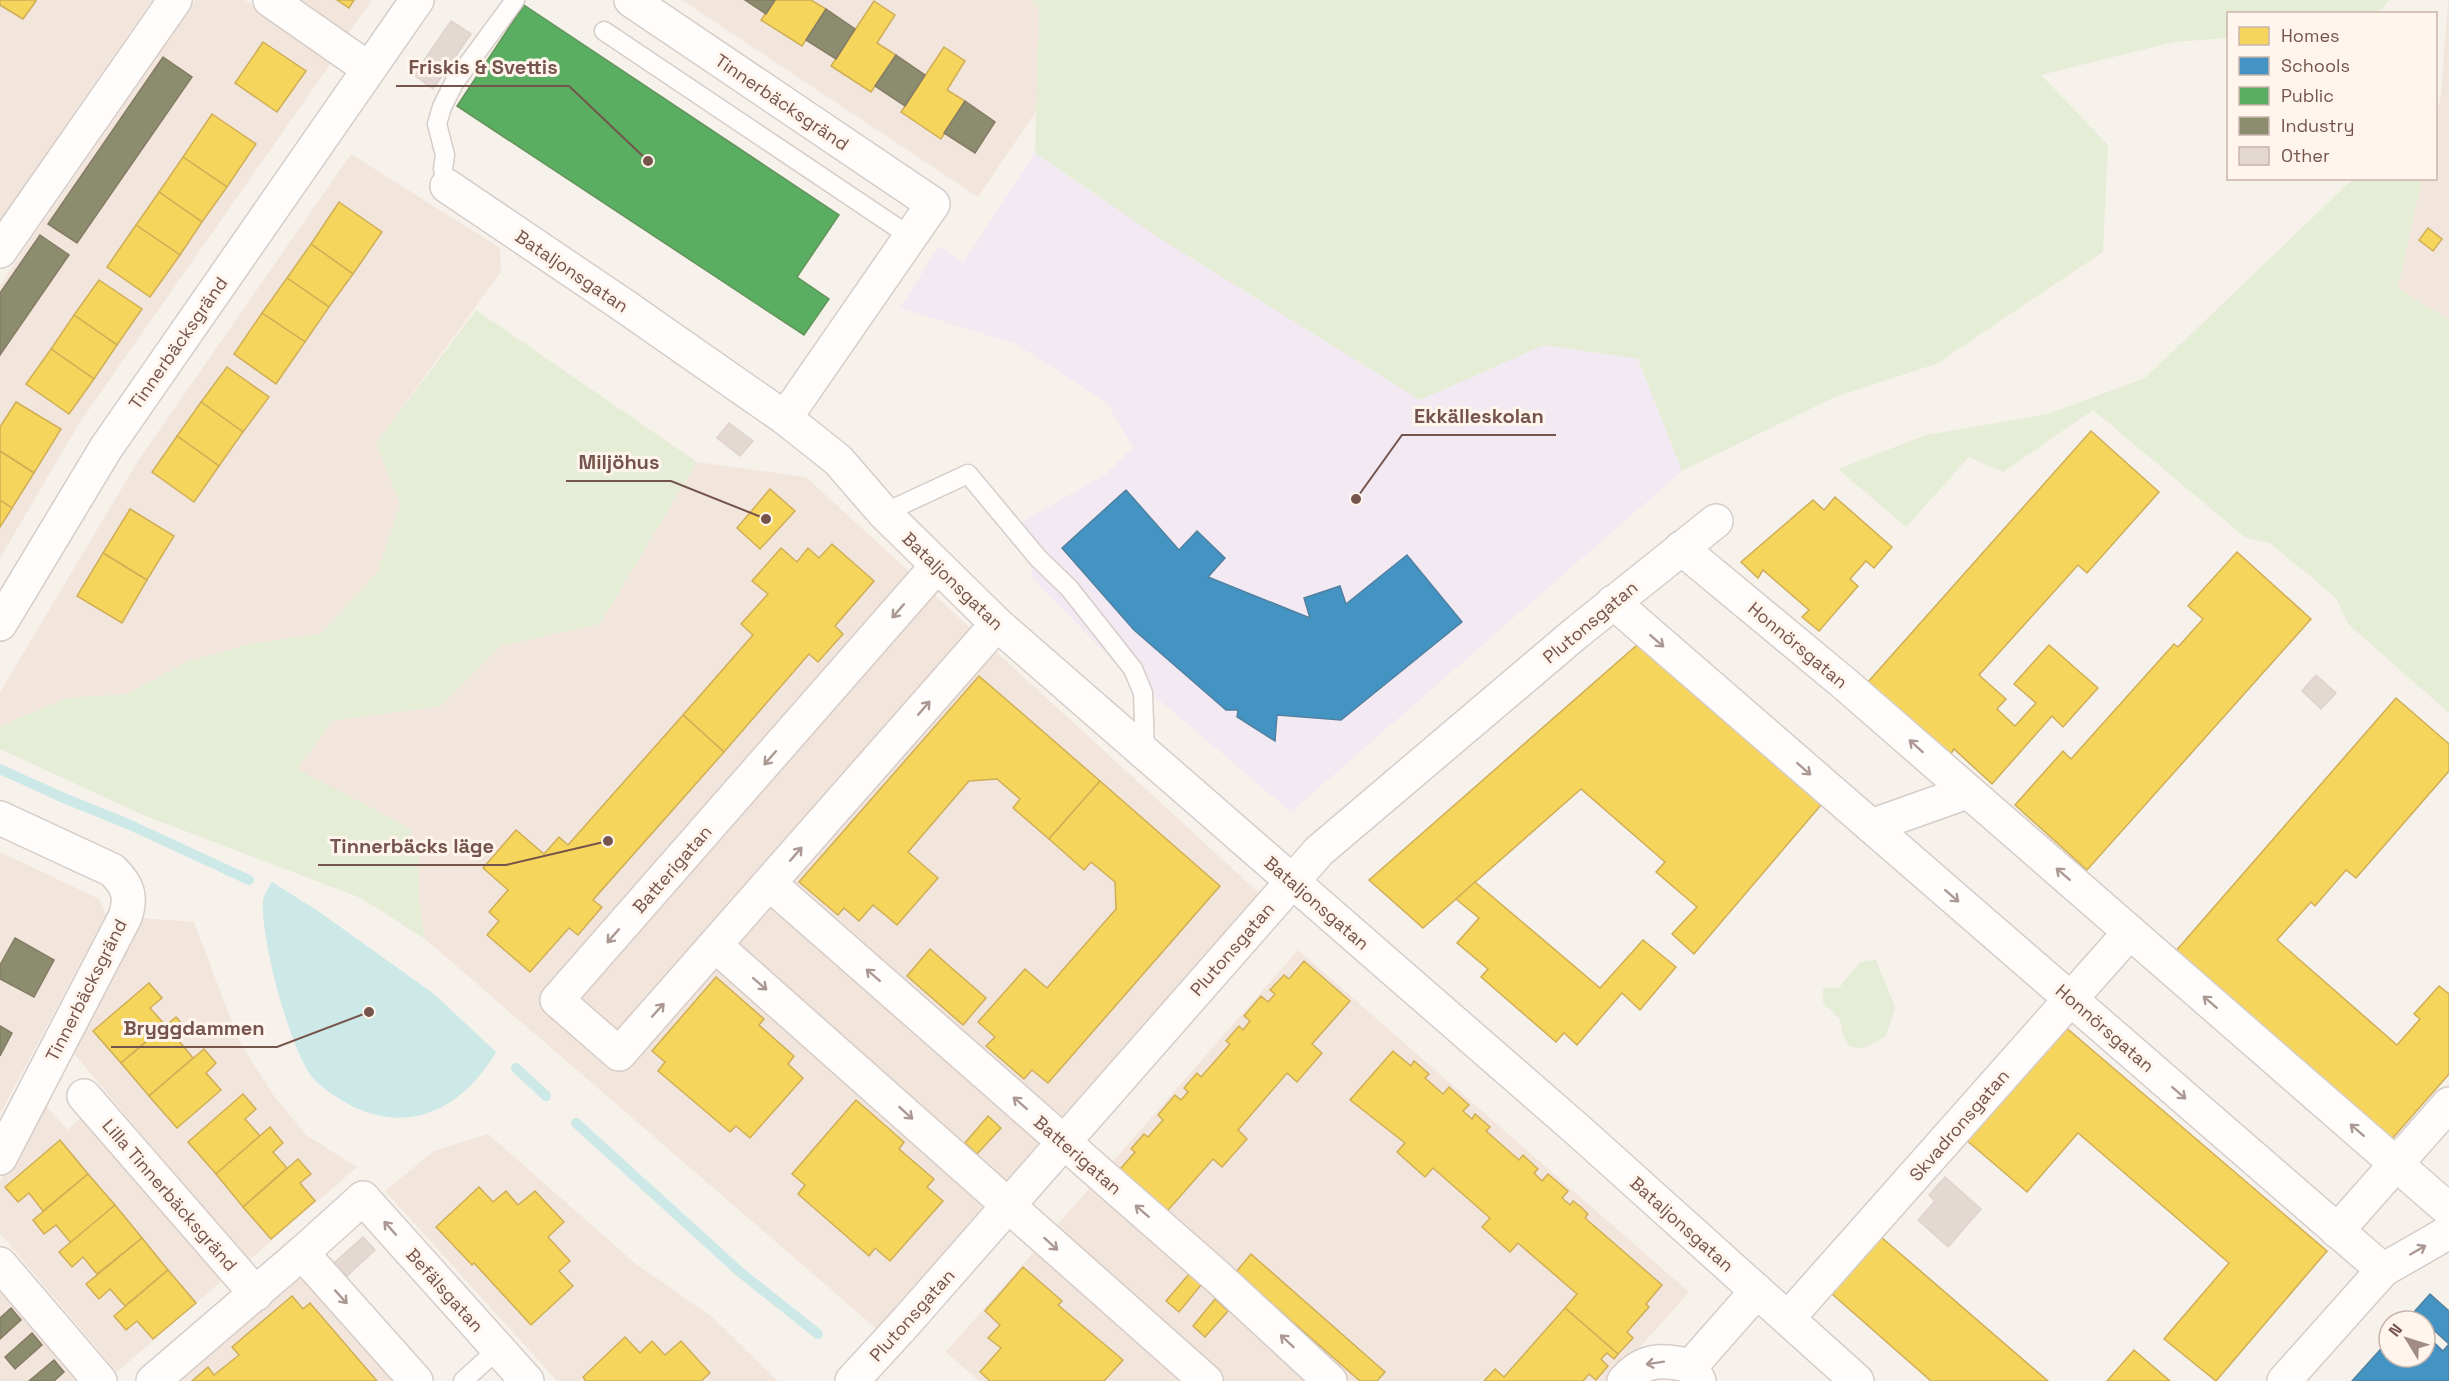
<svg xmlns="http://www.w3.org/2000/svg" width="2449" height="1381" font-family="'Space Grotesk',sans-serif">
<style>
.residential{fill:#f2e5db}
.education{fill:#f2e9f3}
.green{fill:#e6edd6}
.water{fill:#cce9e8}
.homes{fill:#f6d55c;stroke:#cfae57;stroke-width:1.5}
.schools{fill:#4393c3;stroke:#52809f;stroke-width:1.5}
.public{fill:#5aae61;stroke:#62935a;stroke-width:1.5}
.industry{fill:#8c8c6e;stroke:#857b64;stroke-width:1.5}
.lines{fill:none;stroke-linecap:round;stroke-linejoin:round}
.stream{stroke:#cce9e8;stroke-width:10}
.building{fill:#e3d8d2;stroke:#e0d3cd;stroke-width:1.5}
.service-casing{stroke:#d6ccc8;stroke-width:21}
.minor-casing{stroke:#d6ccc8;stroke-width:36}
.service{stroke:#fefdfc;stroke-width:18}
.minor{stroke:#fefdfc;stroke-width:33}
.oneway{stroke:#ac9892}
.labels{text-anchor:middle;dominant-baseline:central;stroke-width:6;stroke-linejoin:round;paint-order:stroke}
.street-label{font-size:18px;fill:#75544b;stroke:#fff5ec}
.leader{fill:none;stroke:#75544b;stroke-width:2}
.callout-dot{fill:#75544b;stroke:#fff5ec;stroke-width:2}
.callout-label{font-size:20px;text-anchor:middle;font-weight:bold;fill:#75544b;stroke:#fff5ec;stroke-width:6;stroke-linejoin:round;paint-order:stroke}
</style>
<rect width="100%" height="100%" fill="#f7f1eb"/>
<!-- residential -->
<g class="residential">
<polygon points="0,0 152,0 0,220"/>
<polygon points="196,0 245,0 331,63 80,422 0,558 0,285"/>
<polygon points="294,0 372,0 346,36"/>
<polygon points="682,0 1032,0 1039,7 1037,110 978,197"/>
<polygon points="2448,0 2449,0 2449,320 2398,288 2422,179 2436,178 2436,118 2441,95"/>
<polygon points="351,154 500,248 501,272 376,443 400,505 377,573 320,634 254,643 189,661 126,694 68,698 0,726 0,692 138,461"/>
<polygon points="697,462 806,477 1260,894 878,1330 425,939 418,895 419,859 410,828 296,770 333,721 441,706 501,646 600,624"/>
<polygon points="0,852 99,899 106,915 0,1114"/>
<polygon points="141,918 194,922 239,1041 274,1096 306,1135 357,1167 248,1261 71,1050"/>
<polygon points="1298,950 1689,1292 1610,1381 979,1381 946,1352"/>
<polygon points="43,1103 68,1130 85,1114 224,1279 117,1372 0,1233 0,1182"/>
<polygon points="488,1134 636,1264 712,1317 778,1381 557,1381 385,1191 434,1151"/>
<polygon points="303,1273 400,1381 176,1381"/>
<polygon points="0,1285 82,1381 0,1381"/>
</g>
<!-- education -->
<polygon class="education" points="1035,153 1161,239 1420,400 1544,345 1638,359 1682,471 1291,812 1112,660 1034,580 1019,523 1105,475 1133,447 1106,402 1016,344 900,308 939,246 963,263"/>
<!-- green -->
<g class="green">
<polygon points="1032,0 2389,0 2378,13 2228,14 2228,38 2174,42 2041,75 2108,145 2103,252 1936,364 1835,397 1682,471 1638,359 1544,345 1420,400 1161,239 1035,153 1039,7"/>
<polygon points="2353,179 2422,179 2398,288 2449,320 2449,713 2349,625 2336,598 2270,543 2246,538 2093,410 2003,472 1969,457 1906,527 1838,469 1926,435 2048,414 2145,378"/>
<polygon points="476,310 697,462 600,624 501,646 441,706 333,721 297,769 410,828 419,859 418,895 425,939 361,898 143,815 0,749 0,726 68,698 126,694 189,661 254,643 320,634 377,573 400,505 376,443"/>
<polygon points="1876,960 1895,1007 1886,1036 1864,1048 1850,1047 1843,1035 1840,1019 1823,1003 1823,988 1839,988 1860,962"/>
</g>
<!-- water -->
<path class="water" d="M272 882 318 911 434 994 496 1052C465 1105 414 1135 354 1107 339 1099 325 1091 313 1078 290 1050 261 940 263 903 263 895 268 889 272 882Z"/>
<!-- homes -->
<g class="homes">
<polygon points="0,0 35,0 36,1 23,19 0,5"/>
<polygon points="337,0 354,0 349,8"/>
<polygon points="775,0 811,0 826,9 802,46 761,20"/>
<polygon points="874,1 895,15 877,43 896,55 871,92 831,66"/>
<polygon points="263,42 306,71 277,112 235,83"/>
<polygon points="944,47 965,61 947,90 965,101 941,139 901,112"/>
<polygon points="212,114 256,144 227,187 183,157"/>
<polygon points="183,157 227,187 202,222 159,192"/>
<polygon points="159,192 202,222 180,255 136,225"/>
<polygon points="339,202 382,232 353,274 311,244"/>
<polygon points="136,225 180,255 150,297 107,267"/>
<polygon points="2428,228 2442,239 2433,251 2419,240"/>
<polygon points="311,244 353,274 329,307 287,278"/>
<polygon points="287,278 329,307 305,342 262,313"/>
<polygon points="99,280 142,309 117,345 74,315"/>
<polygon points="262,313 305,342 276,384 234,354"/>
<polygon points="74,315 117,345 94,379 51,349"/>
<polygon points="51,349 94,379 69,414 26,384"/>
<polygon points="227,367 269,397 243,432 201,402"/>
<polygon points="16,402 61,429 34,473 0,451 0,427"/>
<polygon points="201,402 243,432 219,466 177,436"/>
<polygon points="2091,431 2159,492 2087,573 2078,565 1979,675 2006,699 1997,709 2015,726 2036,703 2014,684 2049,645 2098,688 2063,727 2052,716 1992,784 1954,749 1950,755 1868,682"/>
<polygon points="177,436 219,466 194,502 152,472"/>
<polygon points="0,451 34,473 12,508 0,500"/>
<polygon points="770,489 795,511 760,549 737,528"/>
<polygon points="1835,497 1892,547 1874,568 1866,561 1850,579 1858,586 1819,631 1802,617 1809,610 1763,570 1758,578 1741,562 1813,500 1824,510"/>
<polygon points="0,500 12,508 0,527"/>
<polygon points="130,509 174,536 147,580 103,553"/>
<polygon points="832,544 874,581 835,626 843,634 818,662 809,654 724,752 683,715 753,635 741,624 768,594 752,581 781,548 797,562 808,548 819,558"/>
<polygon points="2237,552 2311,619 2087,870 2015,805 2063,751 2071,759 2174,644 2178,647 2203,619 2188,606"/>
<polygon points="103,553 147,580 122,623 77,596"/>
<polygon points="1637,645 1821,805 1694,954 1672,934 1697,907 1656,872 1665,862 1581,789 1423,928 1369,880"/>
<polygon points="979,676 1100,781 1049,839 1013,808 1020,799 997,779 969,781 908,852 938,878 897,925 873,905 859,921 844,908 838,915 799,882"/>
<polygon points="2396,698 2449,744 2449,771 2356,878 2346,870 2315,906 2311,902 2277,940 2397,1045 2420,1019 2414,1014 2439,986 2449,994 2449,1074 2391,1140 2175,952"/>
<polygon points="683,715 724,752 593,900 602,907 578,935 569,928 530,972 487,935 499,921 489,912 508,890 483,868 516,830 544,854 559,837 568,845"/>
<polygon points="1100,781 1220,886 1048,1083 1032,1070 1024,1079 986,1046 995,1037 978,1022 1025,969 1047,988 1116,909 1115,882 1091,862 1084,870 1049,839"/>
<polygon points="1475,882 1600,988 1643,940 1676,967 1640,1010 1622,993 1577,1045 1564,1033 1556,1042 1481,977 1488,969 1457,943 1479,918 1456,899"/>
<polygon points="930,949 986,998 963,1025 907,976"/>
<polygon points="1304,961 1350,1001 1312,1044 1322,1053 1297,1082 1287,1073 1238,1130 1247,1139 1222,1167 1213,1159 1162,1217 1114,1176 1135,1152 1131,1149 1144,1134 1148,1137 1163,1120 1158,1115 1175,1095 1181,1100 1188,1092 1184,1088 1197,1073 1201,1077 1230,1044 1226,1041 1239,1026 1243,1030 1250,1021 1244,1016 1261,996 1268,1002 1275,994 1270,990 1284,975 1289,979"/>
<polygon points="716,977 764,1019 759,1025 794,1056 788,1064 803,1078 750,1138 736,1126 730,1132 658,1071 665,1062 652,1051"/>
<polygon points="149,983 162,998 150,1008 165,1025 121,1063 93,1031"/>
<polygon points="176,1017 189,1032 179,1041 193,1058 149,1096 121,1063"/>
<polygon points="2063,1025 2327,1251 2216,1381 2164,1339 2229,1263 2078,1133 2027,1192 1965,1139"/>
<polygon points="204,1049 216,1063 206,1073 221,1090 177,1128 149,1096"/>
<polygon points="1393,1051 1411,1066 1414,1061 1429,1074 1425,1078 1443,1094 1449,1087 1469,1105 1463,1111 1472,1119 1475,1114 1490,1127 1486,1131 1519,1160 1523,1155 1538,1169 1534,1173 1542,1181 1548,1174 1568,1191 1562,1198 1570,1205 1573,1201 1581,1207 1588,1214 1585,1218 1662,1285 1646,1304 1649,1307 1627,1332 1633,1338 1618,1354 1565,1308 1577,1294 1518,1243 1510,1252 1482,1227 1490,1218 1433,1168 1425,1177 1397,1152 1405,1143 1350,1100"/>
<polygon points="243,1094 256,1109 245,1119 260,1136 216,1174 188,1142"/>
<polygon points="856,1100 904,1142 899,1149 934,1179 927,1187 943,1201 890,1261 875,1248 869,1256 798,1194 805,1185 792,1174"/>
<polygon points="988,1116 1001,1128 977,1154 965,1143"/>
<polygon points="270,1127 283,1143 273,1152 287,1168 243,1207 216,1174"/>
<polygon points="60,1140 88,1174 43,1211 29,1193 18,1202 5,1187"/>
<polygon points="298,1159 311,1174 300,1183 315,1201 271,1239 243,1207"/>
<polygon points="88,1174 115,1205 71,1243 56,1225 44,1234 33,1220"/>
<polygon points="479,1187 493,1202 506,1191 518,1205 535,1191 564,1222 548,1237 570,1261 559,1271 573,1286 531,1325 474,1263 472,1265 436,1227"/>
<polygon points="115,1205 142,1238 97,1274 83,1257 72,1267 59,1252"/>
<polygon points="1881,1237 2048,1381 1931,1381 1832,1294"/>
<polygon points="142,1238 168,1270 125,1306 110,1289 99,1299 86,1284"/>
<polygon points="1251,1254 1385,1372 1377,1381 1360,1381 1236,1272"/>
<polygon points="1023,1267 1062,1301 1058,1305 1123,1360 1104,1381 990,1381 980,1372 1001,1348 988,1338 1000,1325 985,1311"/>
<polygon points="168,1270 196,1303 153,1339 137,1321 126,1330 114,1316"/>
<polygon points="1189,1274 1201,1285 1179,1312 1166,1301"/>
<polygon points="292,1296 303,1309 310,1303 377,1381 192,1381 208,1367 214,1375 239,1355 232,1347"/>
<polygon points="1215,1299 1228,1311 1205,1337 1193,1326"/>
<polygon points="1565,1308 1618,1354 1614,1359 1607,1353 1601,1359 1608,1366 1596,1380 1589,1374 1583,1381 1484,1381 1495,1369 1504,1377"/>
<polygon points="625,1337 640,1353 652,1341 665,1355 681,1341 710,1373 701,1381 586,1381 583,1377"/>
<polygon points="2134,1350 2170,1381 2107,1381"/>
</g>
<!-- schools -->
<g class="schools">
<polygon points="1126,490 1179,550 1197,531 1225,558 1208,577 1310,618 1304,598 1340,586 1346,604 1407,555 1462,622 1341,720 1277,715 1275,741 1237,717 1238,710 1226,710 1134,630 1062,548"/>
<polygon points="2430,1294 2449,1311 2449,1344 2414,1312"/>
<polygon points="2425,1334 2443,1351 2449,1344 2449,1381 2352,1381 2389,1340 2389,1357 2425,1357"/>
</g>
<!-- public -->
<polygon class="public" points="524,5 839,215 797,277 829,299 804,335 457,106"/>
<!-- industry -->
<g class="industry">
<polygon points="745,0 775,0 766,14"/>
<polygon points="826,9 855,29 836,59 806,40"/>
<polygon points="896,55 925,75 905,106 875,86"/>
<polygon points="163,57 192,77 77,243 48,224"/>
<polygon points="965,101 995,122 975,153 944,133"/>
<polygon points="40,235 69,255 0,355 0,293"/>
<polygon points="15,938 54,960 34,997 0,979 0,965"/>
<polygon points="0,1026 12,1033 0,1056"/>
<polygon points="11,1308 21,1320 0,1339 0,1318"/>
<polygon points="32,1333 42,1345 15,1369 5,1357"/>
<polygon points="54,1360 64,1372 54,1381 29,1381"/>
</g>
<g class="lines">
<!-- stream -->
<g class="stream">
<polyline points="0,769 59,796 128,824 249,880"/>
<polyline points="516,1068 546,1096"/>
<polyline points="576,1123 740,1272 818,1334"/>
</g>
</g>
<!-- building -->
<g class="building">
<polygon points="451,21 471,34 433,89 414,75"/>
<polygon points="729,423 753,441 740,456 717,438"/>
<polygon points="2316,675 2336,693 2321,709 2302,691"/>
<polygon points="1945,1177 1981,1209 1948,1247 1918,1220 1935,1201 1929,1195"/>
<polygon points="363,1237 375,1250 347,1276 334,1263"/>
</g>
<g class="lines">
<!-- service casing -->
<g class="service-casing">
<g id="service">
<polyline points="604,31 911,237"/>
<polyline points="447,186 443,169 445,155 437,124 442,107 454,83 515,0"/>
<polyline points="884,513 968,474 1038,558 1069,588 1133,669 1143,693 1145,751"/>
<polyline points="463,1381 498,1349"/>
</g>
</g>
<!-- minor casing -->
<g class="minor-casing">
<g id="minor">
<polyline points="270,0 369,69"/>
<polyline points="631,0 933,204 785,418"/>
<polyline points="447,186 623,305 785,418 838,460 884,513 997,624 1580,1132 1857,1381"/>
<polyline points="0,251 175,0"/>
<polyline points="1681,548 1845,684 2449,1210"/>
<polyline points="936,567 557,1000 619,1054 997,624"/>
<polyline points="1613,602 2383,1270 2449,1232"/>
<polyline points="0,624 106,448 417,0"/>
<path d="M0 818 112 870C128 885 132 897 125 917L0 1158"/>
<polyline points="1871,826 1967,792"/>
<polyline points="770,884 1220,1279 1330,1381"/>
<polyline points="716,946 1206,1381"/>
<polyline points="84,1096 256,1294"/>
<polyline points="2337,1231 2449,1104"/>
<polyline points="302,1253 416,1381"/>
<polyline points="0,1264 100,1381"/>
<polyline points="1788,1318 2130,932"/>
<polyline points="1691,1366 1757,1291"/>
<polyline points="153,1381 302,1253 363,1198 527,1381"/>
<polyline points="852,1381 907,1321 1319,851 1576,633 1716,521"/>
<path d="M1624 1381C1644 1358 1663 1359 1691 1366L1699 1381"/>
<polyline points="2284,1381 2383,1270"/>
</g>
</g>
<!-- service -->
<use href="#service" class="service"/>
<!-- minor -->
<use href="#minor" class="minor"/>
</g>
<!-- one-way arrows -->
<defs><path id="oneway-shaft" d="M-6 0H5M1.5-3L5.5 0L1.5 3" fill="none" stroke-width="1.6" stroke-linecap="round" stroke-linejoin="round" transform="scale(1.5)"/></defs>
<g class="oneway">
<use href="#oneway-shaft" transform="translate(898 611) rotate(131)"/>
<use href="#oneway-shaft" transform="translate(1657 641) rotate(41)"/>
<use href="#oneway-shaft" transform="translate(924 708) rotate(-49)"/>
<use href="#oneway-shaft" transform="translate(1916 746) rotate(-138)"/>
<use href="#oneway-shaft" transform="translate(770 758) rotate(131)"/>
<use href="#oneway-shaft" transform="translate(1804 769) rotate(41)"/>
<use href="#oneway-shaft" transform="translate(796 854) rotate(-49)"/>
<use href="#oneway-shaft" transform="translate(2063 874) rotate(-139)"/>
<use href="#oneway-shaft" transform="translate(1952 896) rotate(41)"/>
<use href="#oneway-shaft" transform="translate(613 936) rotate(131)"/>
<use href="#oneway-shaft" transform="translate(873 975) rotate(-139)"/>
<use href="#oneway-shaft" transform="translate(760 984) rotate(41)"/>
<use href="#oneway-shaft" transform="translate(2210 1002) rotate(-139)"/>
<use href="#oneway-shaft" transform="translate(658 1010) rotate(-48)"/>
<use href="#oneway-shaft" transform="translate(2179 1093) rotate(41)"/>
<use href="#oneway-shaft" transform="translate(1020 1103) rotate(-139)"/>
<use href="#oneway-shaft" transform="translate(906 1113) rotate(42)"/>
<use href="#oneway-shaft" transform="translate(2357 1130) rotate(-139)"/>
<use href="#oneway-shaft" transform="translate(1142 1211) rotate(-139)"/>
<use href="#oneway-shaft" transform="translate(390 1228) rotate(-132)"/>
<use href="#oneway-shaft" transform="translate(1051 1244) rotate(42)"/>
<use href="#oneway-shaft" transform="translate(2418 1250) rotate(-30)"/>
<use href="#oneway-shaft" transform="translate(341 1297) rotate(48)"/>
<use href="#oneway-shaft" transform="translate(1287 1341) rotate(-137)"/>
<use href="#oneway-shaft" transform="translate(1655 1363) rotate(171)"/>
</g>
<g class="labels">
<!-- street labels -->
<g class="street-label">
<text transform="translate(782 102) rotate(34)">Tinnerbäcksgränd</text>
<text transform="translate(572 271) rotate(34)">Bataljonsgatan</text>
<text transform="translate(178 343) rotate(-55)">Tinnerbäcksgränd</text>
<text transform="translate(953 581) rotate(44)">Bataljonsgatan</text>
<text transform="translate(1590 622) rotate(-40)">Plutonsgatan</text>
<text transform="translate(1798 645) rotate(40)">Honnörsgatan</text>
<text transform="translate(672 869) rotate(-49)">Batterigatan</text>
<text transform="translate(1317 903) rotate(41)">Bataljonsgatan</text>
<text transform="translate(1232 949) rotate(-49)">Plutonsgatan</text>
<text transform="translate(86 990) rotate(-63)">Tinnerbäcksgränd</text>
<text transform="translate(2105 1028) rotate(41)">Honnörsgatan</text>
<text transform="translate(1959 1125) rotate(-49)">Skvadronsgatan</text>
<text transform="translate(1078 1155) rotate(41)">Batterigatan</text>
<text transform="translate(170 1195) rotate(49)">Lilla Tinnerbäcksgränd</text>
<text transform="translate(1682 1224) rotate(42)">Bataljonsgatan</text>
<text transform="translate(445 1290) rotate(48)">Befälsgatan</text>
<text transform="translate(912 1315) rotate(-48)">Plutonsgatan</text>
</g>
</g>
<!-- callouts -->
<path class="leader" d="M648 161L569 86H396M1356 499L1402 435H1556M766 519L671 481H566M608 841L506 865H318M369 1012L277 1047H111"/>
<g class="callout-dot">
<circle cx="648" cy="161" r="6"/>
<circle cx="1356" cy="499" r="6"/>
<circle cx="766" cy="519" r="6"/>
<circle cx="608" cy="841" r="6"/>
<circle cx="369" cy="1012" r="6"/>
</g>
<g class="callout-label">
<text x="483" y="74">Friskis &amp; Svettis</text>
<text x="1479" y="423">Ekkälleskolan</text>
<text x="619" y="469">Miljöhus</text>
<text x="412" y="853">Tinnerbäcks läge</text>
<text x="194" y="1035">Bryggdammen</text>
</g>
<!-- legend -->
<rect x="2227" y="12" width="210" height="168" fill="#fff5ec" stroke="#c8b5ac" stroke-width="1.5"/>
<rect x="2239" y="27" width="30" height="18" fill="#f6d55c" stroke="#c8b5ac" stroke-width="1.5"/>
<text x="2281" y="42" font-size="18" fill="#75544b">Homes</text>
<rect x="2239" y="57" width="30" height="18" fill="#4393c3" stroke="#c8b5ac" stroke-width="1.5"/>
<text x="2281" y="72" font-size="18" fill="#75544b">Schools</text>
<rect x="2239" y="87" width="30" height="18" fill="#5aae61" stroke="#c8b5ac" stroke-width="1.5"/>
<text x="2281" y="102" font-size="18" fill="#75544b">Public</text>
<rect x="2239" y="117" width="30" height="18" fill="#8c8c6e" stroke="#c8b5ac" stroke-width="1.5"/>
<text x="2281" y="132" font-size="18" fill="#75544b">Industry</text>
<rect x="2239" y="147" width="30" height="18" fill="#e3d8d2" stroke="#c8b5ac" stroke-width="1.5"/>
<text x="2281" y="162" font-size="18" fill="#75544b">Other</text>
<!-- north arrow -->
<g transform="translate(2407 1339) rotate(308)"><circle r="28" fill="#fff5ec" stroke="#c8b5ac" stroke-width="1.5"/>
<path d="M0-4.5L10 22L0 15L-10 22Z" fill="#a28b83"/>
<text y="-9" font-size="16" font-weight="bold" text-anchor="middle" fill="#75544b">N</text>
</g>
</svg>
